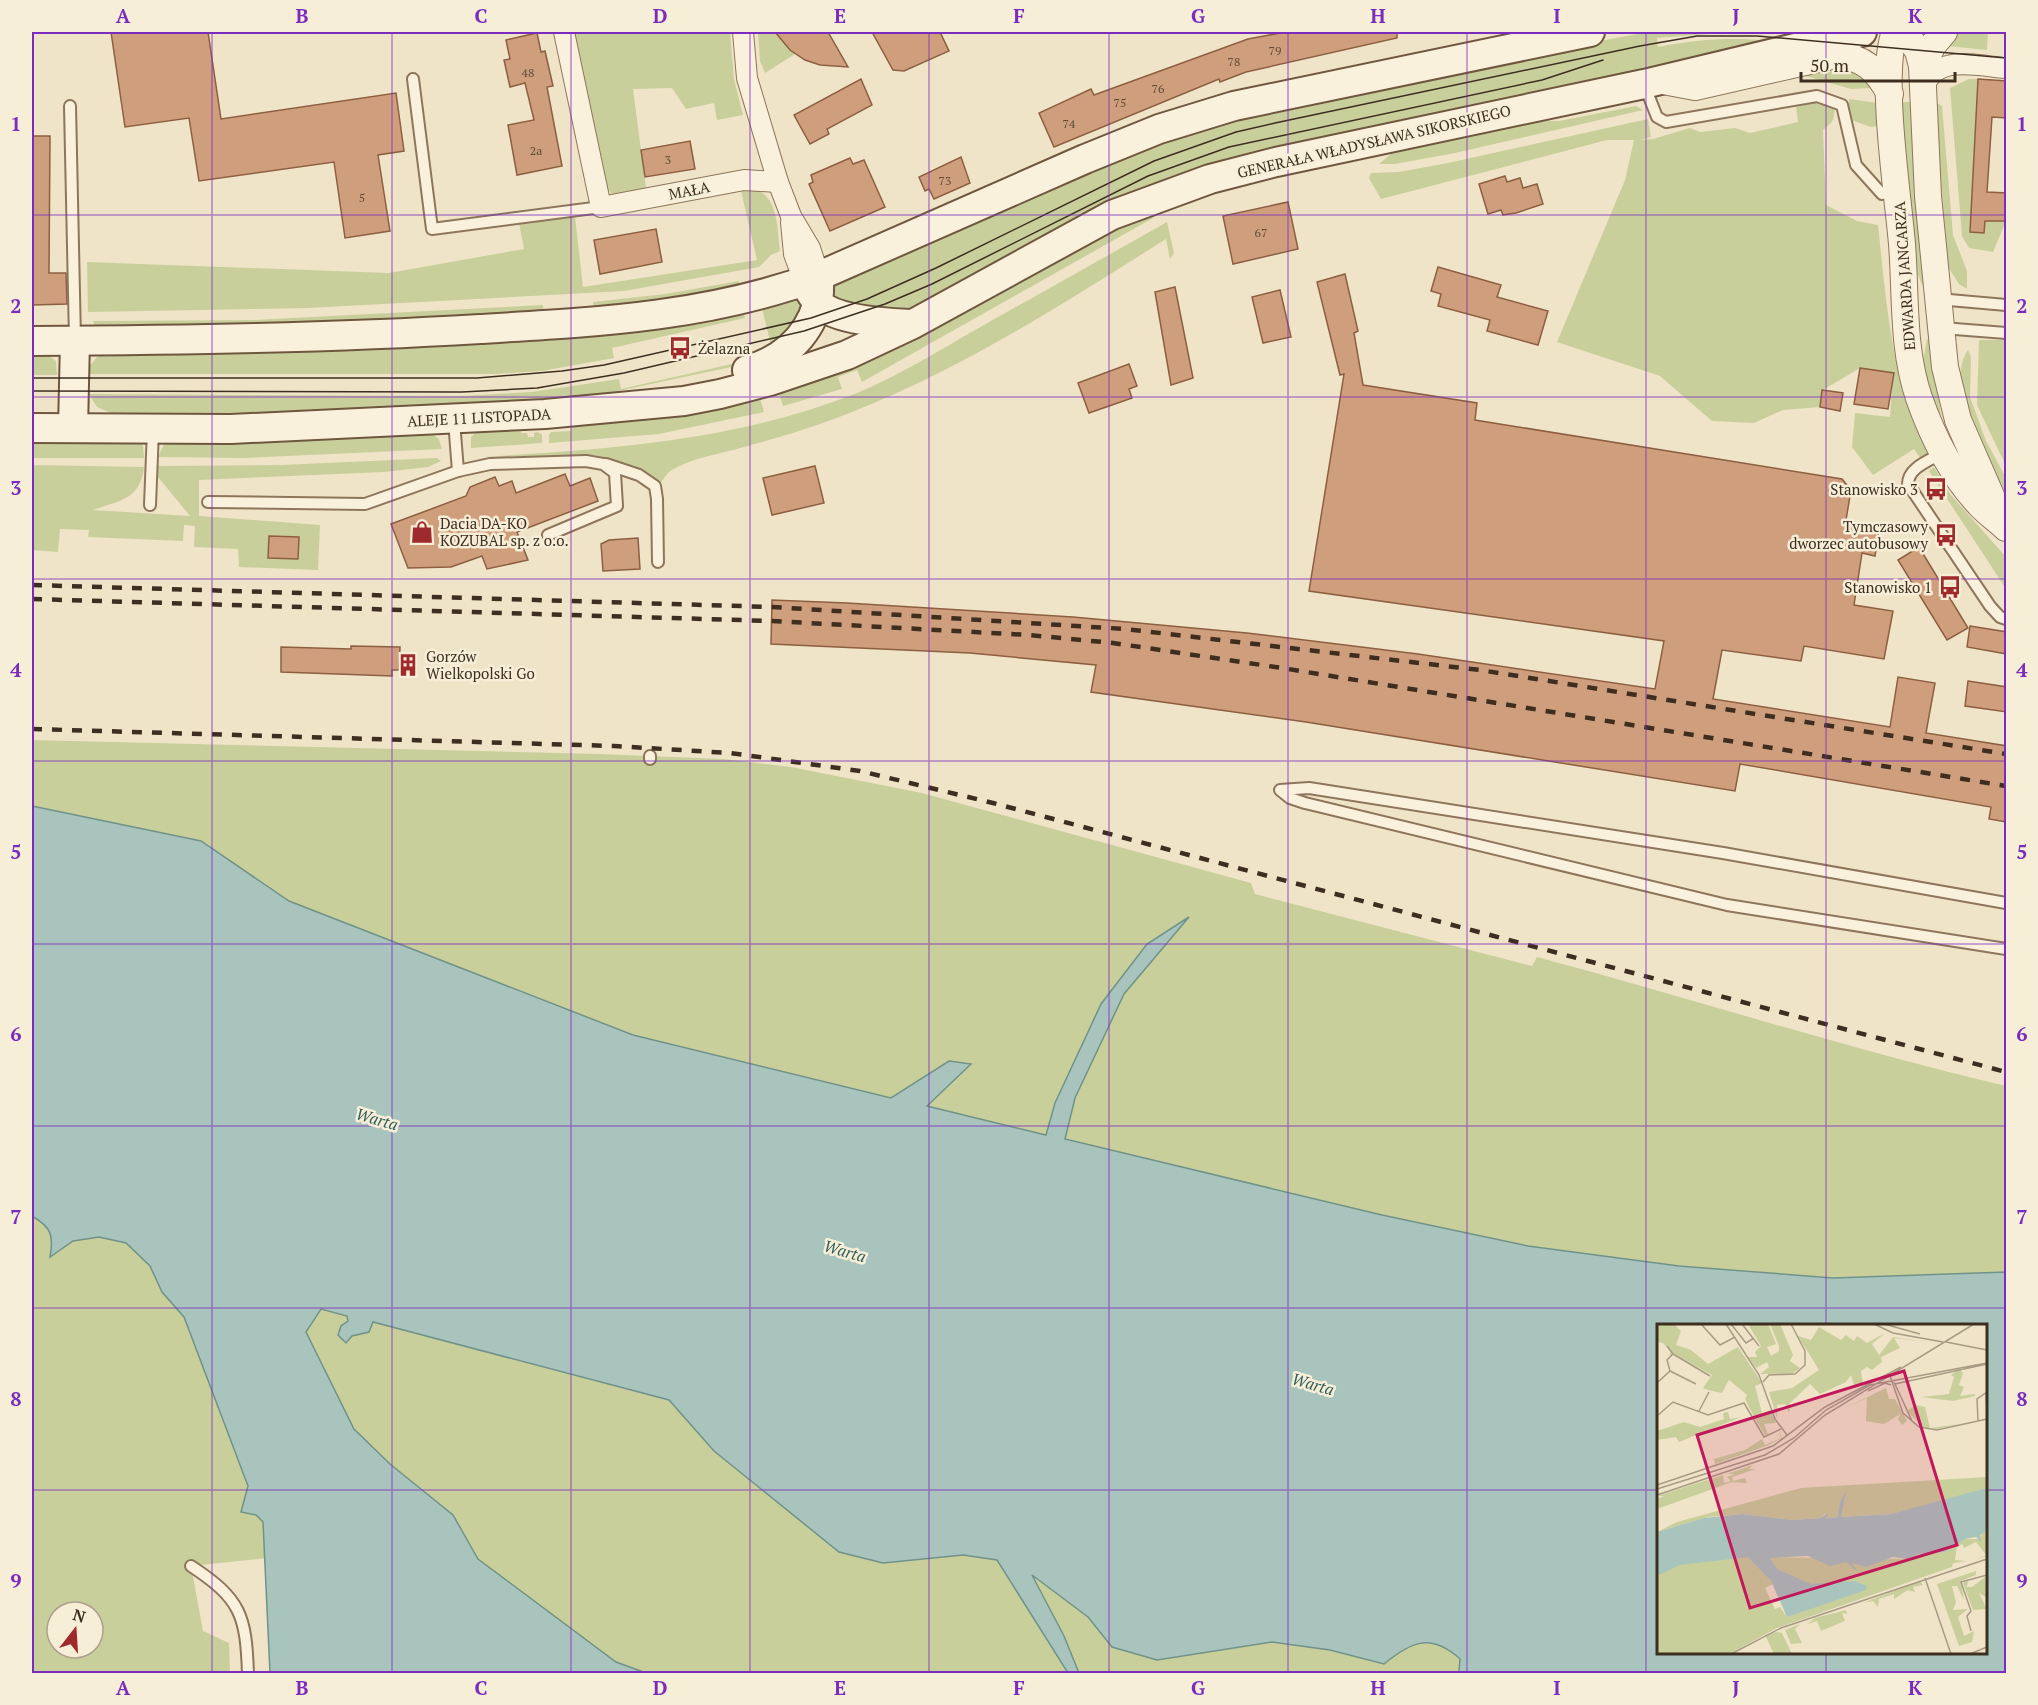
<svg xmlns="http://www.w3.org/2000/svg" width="2038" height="1705" font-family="'PT Serif',serif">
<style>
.green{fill:#c9cf9b;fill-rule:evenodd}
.water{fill:#a9c4bc;stroke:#6f938a;stroke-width:1.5;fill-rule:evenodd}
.building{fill:#cf9f7d;stroke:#8d5f41;stroke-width:1.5}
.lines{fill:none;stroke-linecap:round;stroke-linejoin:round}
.service-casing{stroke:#8d765c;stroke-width:14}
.minor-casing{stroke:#8d765c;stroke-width:22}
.tertiary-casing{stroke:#8d765c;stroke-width:28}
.secondary-casing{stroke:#6f573f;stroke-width:32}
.service{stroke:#faf1dc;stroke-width:10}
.minor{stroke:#faf1dc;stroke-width:20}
.tertiary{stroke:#faf1dc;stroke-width:26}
.secondary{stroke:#faf1dc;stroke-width:28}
.tram{stroke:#3d2e20;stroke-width:1.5}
.rail{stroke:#3d2e20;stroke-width:4.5;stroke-dasharray:10 10;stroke-linecap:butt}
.grid{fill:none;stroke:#7b2cbf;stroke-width:1.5;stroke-opacity:0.55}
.labels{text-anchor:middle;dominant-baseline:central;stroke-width:5;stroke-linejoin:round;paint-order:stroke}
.number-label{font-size:12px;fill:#624a37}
.street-label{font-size:15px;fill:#3d2e20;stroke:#f7eed8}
.poi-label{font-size:15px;fill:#3d2e20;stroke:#f7eed8;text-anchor:start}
.water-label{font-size:16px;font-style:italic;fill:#2f5d5a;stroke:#f7eed8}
.inset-road{fill:none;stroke:#a89b85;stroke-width:1.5}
.view{fill:#c2185b;fill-opacity:0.15;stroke:#c2185b;stroke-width:3}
.inset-edge{fill:none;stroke:#3d2e20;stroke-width:3}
.neatline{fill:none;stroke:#7b2cbf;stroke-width:2}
.grid-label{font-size:20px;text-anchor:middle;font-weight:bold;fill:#7b2cbf}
</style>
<rect width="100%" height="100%" fill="#f0e4c8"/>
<!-- green -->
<g class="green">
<polygon points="572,32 730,32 734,79 743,115 717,120 714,103 686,109 672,88 633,89 646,188 612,194 602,183"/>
<polygon points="758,32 777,32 795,54 765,73 760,61"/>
<path d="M1648 32H1734L1657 38 1658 47C1700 39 1731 37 1773 41L1200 169 1142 189 930 300C886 319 877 313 834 298L832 290 834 284 1095 166 1214 123 1527 55Z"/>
<polygon points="1956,32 1988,32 1987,50 1947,46"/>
<polygon points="1822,62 1856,68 1872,88 1851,89 1802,75"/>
<polygon points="1969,79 1978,79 1971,220 2006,221 1993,252 1969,248 1962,236 1950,88"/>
<polygon points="1849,99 1878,103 1880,126 1871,127 1848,119"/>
<path d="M1823 101 1834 108C1835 120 1832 123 1823 130L1826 205 1857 221 1878 225C1887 307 1891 381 1929 455L1921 459 1914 449 1873 475 1852 447 1855 413 1890 417 1893 373 1860 368 1823 390 1820 407 1783 410 1754 423 1712 421 1660 376 1557 342 1625 180 1634 140H1607L1381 199 1369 178 1371 173 1399 172 1448 163 1648 119 1651 137 1640 140 1653 139 1690 128 1700 132 1735 128 1750 133 1798 122 1796 107Z"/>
<polygon points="1934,101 1942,106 1953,235 1967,271 1967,289 1959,284 1948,267"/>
<polygon points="1901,102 1913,102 1925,282 1922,285 1915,267"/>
<polygon points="1636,106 1643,110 1455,153 1395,164 1379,164 1398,148 1526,121 1559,121"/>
<path d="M753 189C779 195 777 230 780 251L771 255 759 267 624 291 308 308 88 312 87 262 389 273 524 249 519 223 575 217 583 287 757 260 741 191Z"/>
<polygon points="1152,211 1153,218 862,382 857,370 838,377 842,389 783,406 778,390"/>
<path d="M1167 222 1174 253 1170 259 1166 239C1055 309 945 380 820 424 792 434 762 442 733 450 713 455 690 459 672 470 666 473 662 482 658 487 637 470 620 460 593 455L482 457C610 449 736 441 857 393 898 376 938 351 977 329 1040 293 1104 258 1167 222Z"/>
<polygon points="739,281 741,289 594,311 593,302 665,294"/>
<polygon points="797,297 806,305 773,354 762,308"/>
<polygon points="543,305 544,314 96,331 93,321 254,320"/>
<polygon points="743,312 745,318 612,348 614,358 542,371 496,374 89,374 89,367 97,357 115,352 224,353 326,349 614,333 669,327"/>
<polygon points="1927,339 1931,342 1941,415 1936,411 1922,367"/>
<polygon points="1979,340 2006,340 2006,466 1977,405"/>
<path d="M1968 350 1971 357 1970 397 1986 441 2006 478V493C1985 460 1943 386 1968 350Z"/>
<polygon points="32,353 49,356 56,361 57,375 32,375"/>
<polygon points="754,359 755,362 599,395 531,403 290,415 118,416 97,407 89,394 462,396 532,392 619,379 621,389"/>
<polygon points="759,395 764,412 659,434 549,443 549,435 551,432 571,431 571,425"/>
<polygon points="520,427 521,433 527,433 528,437 534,437 534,433 538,432 542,435 542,443 471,448 471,437 477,431"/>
<polygon points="431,433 439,439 442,449 243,458 158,457 166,440"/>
<polygon points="32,438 140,442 143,446 144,458 32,458"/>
<path d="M437 458 441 461 428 467 384 472 199 480V516L320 525 318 570 239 567 238 549 194 547 195 526 184 525 183 541 88 537 89 530 60 529 58 552 32 550V465L144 467C140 501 119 500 93 510L190 516 158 477V466L281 465Z"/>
<polygon points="1934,467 1950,494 2006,557 2006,589 1929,471"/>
<path d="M32 740 600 754 723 759 791 767 922 793 1251 883 1255 894 1532 966 1537 957C1694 999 1848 1049 2006 1086V1272L1833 1278 1679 1266 1528 1246 1382 1215 1065 1139 1075 1098 1124 994 1186 918 1101 1004 1055 1103 1046 1135 927 1106 970 1065 949 1061 891 1098 634 1036 289 901 201 841 32 806Z"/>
<path d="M32 1201 150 1244 200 1332 277 1557 191 1566 203 1631 229 1643 230 1673H32ZM57 1612H93V1648H57Z"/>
<polygon points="298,1297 524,1344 1429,1635 1460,1660 1459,1670 1461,1673 585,1673 492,1598 305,1374"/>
</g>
<!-- water -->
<path class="water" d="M32 806 201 841 289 901 633 1035 891 1098 949 1061 971 1064 927 1106 1046 1135 1055 1103 1101 1004 1147 944 1189 917 1124 994 1075 1098 1065 1139 1382 1215 1528 1246 1679 1266 1833 1278 2006 1272V1673H1461L1459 1671 1460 1659C1431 1633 1412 1641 1384 1664L1330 1650 1272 1642 1157 1660 1112 1647 1088 1617 1032 1575 1064 1636 1079 1673H1068L997 1560 963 1555 883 1563 839 1552 714 1451 669 1400 373 1322 369 1332 352 1336 346 1343 338 1335 341 1326 348 1321 347 1316 321 1309 306 1332 354 1429 390 1464 453 1515 478 1559 616 1662 646 1673H270L263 1522 256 1515 241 1512 248 1486 184 1317 162 1292 150 1266 126 1243 99 1237 73 1241 50 1257C54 1235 51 1227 32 1216ZM1658 1326H1986V1652H1658Z"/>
<!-- building -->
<g class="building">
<polygon points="111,32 208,32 221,119 396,93 404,151 378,155 390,231 345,238 334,162 199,181 189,118 125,127"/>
<polygon points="775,32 828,32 848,67 820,65 805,60 790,50"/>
<polygon points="872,32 940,32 949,51 904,71 893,70"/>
<polygon points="1286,32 1397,32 1397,38 1246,72 1220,82 1219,79 1054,147 1039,113 1091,89 1094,95 1248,39"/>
<polygon points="537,33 541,52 545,51 553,86 547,87 562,166 517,175 508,125 534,120 525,83 510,87 504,60 510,59 506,40"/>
<polygon points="861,79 872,105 827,129 829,134 810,144 794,115"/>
<polygon points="1978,79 2007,81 2007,118 1992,117 1987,192 2007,193 2007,221 1985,221 1984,233 1970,232"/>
<polygon points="32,136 50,136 49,273 66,273 67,304 32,305"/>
<polygon points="690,141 695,169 645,177 641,150"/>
<polygon points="961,157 970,183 934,199 929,189 925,191 919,177"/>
<polygon points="850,158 853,164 864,160 885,207 830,231 809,184 813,182 811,175"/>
<polygon points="1505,176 1507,182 1520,178 1523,188 1537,184 1543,204 1516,213 1503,215 1501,210 1488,214 1479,184"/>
<polygon points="1288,202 1298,249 1233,264 1223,216"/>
<polygon points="656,229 662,262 600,274 594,240"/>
<polygon points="1438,267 1501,285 1497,297 1548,311 1538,345 1487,331 1490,320 1438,306 1441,294 1431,291"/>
<polygon points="1345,274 1358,331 1354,333 1363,385 1477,403 1475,420 1842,479 1851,490 1845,526 1879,531 1875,556 1862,553 1854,605 1893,611 1884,659 1804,646 1801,661 1722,650 1713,699 1890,727 1898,677 1935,683 1926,733 2007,746 2007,822 1989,819 1991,807 1740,764 1735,791 1306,722 1091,692 1096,665 970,653 771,644 772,600 847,603 1073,617 1247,633 1418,654 1655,689 1664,641 1309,591 1344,374 1340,375 1317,282"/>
<polygon points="1175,287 1193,378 1171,385 1155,292"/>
<polygon points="1280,290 1291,337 1263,343 1252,297"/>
<polygon points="1129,364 1137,386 1129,389 1132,398 1089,413 1078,383"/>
<polygon points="1860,368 1894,373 1888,409 1854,404"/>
<polygon points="1822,390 1843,393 1840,411 1820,407"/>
<polygon points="815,466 824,503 772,515 763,478"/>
<polygon points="565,474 570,486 590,478 598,501 517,532 528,560 487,569 482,556 451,567 408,568 391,524 466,496 470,487 495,477 499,486 512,481 516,493"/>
<polygon points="269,536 299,537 298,559 268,558"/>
<polygon points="638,538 640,569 603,571 601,544 609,540"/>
<polygon points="1919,547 1968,628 1947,640 1898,560"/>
<polygon points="1970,626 2007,632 2007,654 1967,647"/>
<polygon points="351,646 400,647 399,670 392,670 392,676 281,672 281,647 351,649"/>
<polygon points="1968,681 2007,687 2007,712 1965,706"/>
</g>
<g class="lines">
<!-- service casing -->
<g class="service-casing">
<g id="service">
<polyline points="413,79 432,229 601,207"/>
<polyline points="1644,84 1657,117 1666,122 1817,96 1842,105 1856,165 1882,194"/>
<polyline points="70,106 75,340"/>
<polyline points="1938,299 2006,305"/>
<polyline points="1942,328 2006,333"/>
<polyline points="454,421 458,471"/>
<path d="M1944 452C1931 460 1908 467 1908 484L1990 606 2000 617 2006 619"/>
<polyline points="606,464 639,475 655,486 657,499 658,562"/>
<polyline points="208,502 365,504 458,471 490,464 586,461 603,464 615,473 617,506 548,535"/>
<polyline points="150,505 153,430"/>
<polyline points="650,759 650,756"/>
<polyline points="2006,903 1723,853 1309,788 1280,790 1290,798 1305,803 1727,905 2006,949"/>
<path d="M191 1566C241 1599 246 1615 248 1674"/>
</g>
</g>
<!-- minor casing -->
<g class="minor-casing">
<g id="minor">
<polyline points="564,32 601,207 744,180 778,182"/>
<polyline points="743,32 747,78 778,182 791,216 810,248 819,276"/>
<path d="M1923 89C1935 53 1977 66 2006 68"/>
<polyline points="791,222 794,254 804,281"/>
</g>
</g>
<!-- tertiary casing -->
<g class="tertiary-casing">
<g id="tertiary">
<path d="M1895 32C1879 73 1898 196 1902 244 1906 295 1902 348 1919 398 1932 435 1952 475 1979 504 1987 513 1998 520 2006 528"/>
<polyline points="1905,32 1918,51 1922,66 1928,196 1945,367 1958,420 1999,514"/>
<polyline points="1922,66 1933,45 1944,32"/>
<path d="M1663 81 1695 87 1836 55C1864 57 1877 70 1890 94"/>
</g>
</g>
<!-- secondary casing -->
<g class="secondary-casing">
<g id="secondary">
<path d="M807 287C810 292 814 299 818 303 836 321 886 323 911 324"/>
<path d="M32 341C181 340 331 338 480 329 598 322 707 317 819 276L1085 159 1159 129 1234 106 1590 32"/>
<path d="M747 370C780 361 807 339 817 305 820 296 819 285 819 276"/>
<polyline points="32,428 231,429 545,414 684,401 720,394 770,381 847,355 913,324 1112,215 1210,179 1276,162 1644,84 1862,32"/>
<polyline points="73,428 75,341"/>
</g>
</g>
<!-- service -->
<use href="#service" class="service"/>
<!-- minor -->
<use href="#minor" class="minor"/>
<!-- tertiary -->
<use href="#tertiary" class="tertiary"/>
<!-- secondary -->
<use href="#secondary" class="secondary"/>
<!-- tram -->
<g class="tram">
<polyline points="32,378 477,378 562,371 604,365 811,318 867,299 936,268 1154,161 1236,132 1275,123 1640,46 1697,36 1757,36 2006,58"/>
<polyline points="32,391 462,392 537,388 624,373 804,331 885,304 932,284 1148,176 1229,147 1542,80 1603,60"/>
</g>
<!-- rail -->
<g class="rail">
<polyline points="32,585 772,607 1125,629 1480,670 2006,754"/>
<polyline points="32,599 772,621 1029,635 1113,643 1282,668 2006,786"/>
<polyline points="32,729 614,746 730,753 860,771 993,803 2006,1072"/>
</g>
</g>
<!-- grid -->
<path class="grid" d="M212 32V1674M392 32V1674M571 32V1674M750 32V1674M929 32V1674M1109 32V1674M1288 32V1674M1467 32V1674M1646 32V1674M1826 32V1326M32 215H2006M32 397H2006M32 579H2006M32 761H2006M32 944H2006M32 1126H2006M32 1308H2006M32 1490H1658M1986 1490H2006M1826 1652V1674"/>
<!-- icons -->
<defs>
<g id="bus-bare" transform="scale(1.8)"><path d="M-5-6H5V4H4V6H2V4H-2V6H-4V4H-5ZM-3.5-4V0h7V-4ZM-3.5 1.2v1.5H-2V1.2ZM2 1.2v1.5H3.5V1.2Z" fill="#9e2a2b" stroke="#f7eed8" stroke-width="2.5" paint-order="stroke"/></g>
<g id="shop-bare" transform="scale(1.8)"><path d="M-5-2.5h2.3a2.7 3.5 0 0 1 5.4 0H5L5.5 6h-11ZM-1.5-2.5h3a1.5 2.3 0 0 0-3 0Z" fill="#9e2a2b" stroke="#f7eed8" stroke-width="2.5" paint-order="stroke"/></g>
<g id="building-bare" transform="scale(1.8)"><path d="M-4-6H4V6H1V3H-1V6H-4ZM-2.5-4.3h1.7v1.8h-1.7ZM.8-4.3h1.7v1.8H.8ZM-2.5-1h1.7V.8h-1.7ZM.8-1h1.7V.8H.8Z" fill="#9e2a2b" stroke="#f7eed8" stroke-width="2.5" paint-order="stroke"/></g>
</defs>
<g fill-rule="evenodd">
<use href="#bus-bare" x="680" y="348"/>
<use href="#bus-bare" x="1936" y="489"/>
<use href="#shop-bare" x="422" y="532"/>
<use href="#bus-bare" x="1946" y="535"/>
<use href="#bus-bare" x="1950" y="587"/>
<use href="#building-bare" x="408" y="665"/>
</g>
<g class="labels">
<!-- number labels -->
<g class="number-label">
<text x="1275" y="50">79</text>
<text x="1234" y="61">78</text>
<text x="528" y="72">48</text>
<text x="1158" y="88">76</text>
<text x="1120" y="102">75</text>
<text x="1069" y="123">74</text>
<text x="536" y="150">2a</text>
<text x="668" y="159">3</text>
<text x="945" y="180">73</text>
<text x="362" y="197">5</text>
<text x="1261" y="232">67</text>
</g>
<!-- street labels -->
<g class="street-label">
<text transform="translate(1374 141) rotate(-13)">GENERAŁA WŁADYSŁAWA SIKORSKIEGO</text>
<text transform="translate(689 190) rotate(-11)">MAŁA</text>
<text transform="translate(1904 276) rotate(-94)">EDWARDA JANCARZA</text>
<text transform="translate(479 417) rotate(-3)">ALEJE 11 LISTOPADA</text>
</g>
<!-- poi labels -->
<g class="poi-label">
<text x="698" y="348">Żelazna</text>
<text x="1918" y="489" text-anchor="end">Stanowisko 3</text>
<text x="440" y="523">Dacia DA-KO<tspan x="440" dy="17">KOZUBAL sp. z o.o.</tspan></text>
<text x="1928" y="526" text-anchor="end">Tymczasowy<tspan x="1928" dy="17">dworzec autobusowy</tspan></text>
<text x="1932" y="587" text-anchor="end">Stanowisko 1</text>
<text x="426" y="656">Gorzów<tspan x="426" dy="17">Wielkopolski Go</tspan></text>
</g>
<!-- water labels -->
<g class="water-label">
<text transform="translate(377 1119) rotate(16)">Warta</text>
<text transform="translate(845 1251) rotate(16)">Warta</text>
<text transform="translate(1313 1384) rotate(16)">Warta</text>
</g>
</g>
<!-- overview -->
<g transform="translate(1657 1324)">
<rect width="330" height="330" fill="#f0e4c8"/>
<path d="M0 0H17L24 7 19 21 34 26 51 40 81 23 105 59 98 62 105 89 113 86 119 99 107 100 111 110 108 111 98 95 88 75 90 71 72 56 65 69 51 66 46 64 55 51 17 30 12 32 14 28 6 19 0 18ZM91 0H111L119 20 110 23 114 32 122 27V22L113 0H123L136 31 133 37 143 44 135 50H103L112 43 110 38 99 44 91 33H100L98 28 104 22ZM162 3 184 16 189 11 197 17 200 12 210 19 228 9 215 20 222 31 236 13 268 18 237 14 243 24 224 33 225 38 215 46 210 43 204 47 206 60 198 64 194 51 189 58 163 70 153 60 133 79 132 89 128 80 120 81V94L112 68 135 64 162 46 141 12 154 16ZM302 45 306 49 302 61 307 63 303 72 318 70V72L296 77 264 73 292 70 297 53 294 51ZM229 64 232 75H238L250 97 245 101 241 95 243 90 227 100 209 97 210 74 184 86ZM259 81 268 83 273 104 303 100 280 105 267 104 250 87ZM71 88 73 95 84 93 22 118 19 113 0 116V107L27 98 43 103 67 95 66 89ZM122 106 125 114 112 121 58 140 57 135 88 126 105 115 108 121 124 114ZM96 141 92 145H98L75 153 76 157 88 154 90 159 75 158 0 185V175L7 172H0L66 151 67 159 74 157 70 153 78 150H70ZM330 153V164L323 168 234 190 183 193 188 170 181 193 168 194 169 189 164 194 136 196 86 190 51 193 0 208 20 198 144 164ZM327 207H330V232L320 235 329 231 319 218 307 224 305 220 300 223 298 236 310 237 296 239 295 243 120 304 72 330H0V251L18 241 58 233 94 232 116 260 108 264 118 285 123 283 130 293 185 272 170 264 139 258 113 241 110 233 250 235 308 215H321ZM319 247V251L304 257 307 276 300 262H295L299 278 296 286 311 285 301 293 307 312 317 307 315 318 302 322 280 260ZM328 253 330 274 322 269 330 285 316 286 306 259 311 257 310 263H315ZM263 257 266 261 256 263 258 268 251 266 237 275V270L222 275 221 283 216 277 206 279ZM189 286 190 290 185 289 188 297 164 307 160 297 150 300 158 294ZM143 300 138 305 145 319 134 320 128 306ZM119 308 125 309 135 330H117L108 311Z" fill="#c9cf9b"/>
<path d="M330 164V207L323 211 324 218 319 213 308 215 288 228 262 230 250 235 236 233 209 243 195 239 201 248 189 238 173 242 151 232 113 234 120 245 154 260 198 257 210 262 209 266 130 293 114 257 91 233 23 241 0 252V208L47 194 86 190 136 196 164 194 171 189 169 194 181 193 183 178 189 167 184 193 234 190Z" fill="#a9c4bc"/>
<path class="inset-road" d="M44 0 63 21 78 13M69 0 102 51 118 95 130 111M74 0 89 19 97 14M85 0 102 22M217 0 236 9 286 18M227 0 263 10M289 18 330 26M10 22 16 30 10 36 13 47M16 30 53 52M233 52 246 89 262 103 280 106 330 95M106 58 112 51 138 50 148 41V27L134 0M237 58 255 97M0 59 13 47 39 60M238 60 330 40M211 67 228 59 234 61M329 69 330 88M42 87 52 68M0 92 16 78 51 91 87 79 107 113 124 105M321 97 320 75 330 68M0 161 116 122 168 83 244 43M0 165 108 131 137 114 169 86 213 61 330 39M0 171 122 130 168 91 317 0M268 254 294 330M314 307 310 292 314 287 304 258 330 251M74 330 124 304 330 235M313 330 330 323"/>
<path class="view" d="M247 47 300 221 93 284 40 111Z"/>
<rect width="330" height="330" class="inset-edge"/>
</g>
<!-- border -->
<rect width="2038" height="1705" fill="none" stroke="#f7eed8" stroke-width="66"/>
<!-- north arrow -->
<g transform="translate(75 1630) rotate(17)"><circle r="28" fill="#f7eed8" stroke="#ada18e" stroke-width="1.5"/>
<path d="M0-4.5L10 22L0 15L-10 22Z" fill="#9e2a2b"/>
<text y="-9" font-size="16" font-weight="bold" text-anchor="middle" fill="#3d2e20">N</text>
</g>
<!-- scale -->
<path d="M1801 72v9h154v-9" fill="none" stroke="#3d2e20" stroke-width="3"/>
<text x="1810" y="72" font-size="18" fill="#3d2e20" stroke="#f7eed8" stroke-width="4.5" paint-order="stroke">50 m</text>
<rect x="33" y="33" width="1972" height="1639" class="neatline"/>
<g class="grid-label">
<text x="123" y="23">A</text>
<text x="302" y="23">B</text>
<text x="481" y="23">C</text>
<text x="660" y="23">D</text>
<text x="840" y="23">E</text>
<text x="1019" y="23">F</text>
<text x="1198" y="23">G</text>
<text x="1378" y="23">H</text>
<text x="1557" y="23">I</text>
<text x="1736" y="23">J</text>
<text x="1915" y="23">K</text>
<text x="16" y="131">1</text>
<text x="2022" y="131">1</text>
<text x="16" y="313">2</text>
<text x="2022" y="313">2</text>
<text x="16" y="495">3</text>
<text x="2022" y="495">3</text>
<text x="16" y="677">4</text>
<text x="2022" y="677">4</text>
<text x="16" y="859">5</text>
<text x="2022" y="859">5</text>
<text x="16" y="1041">6</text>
<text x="2022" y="1041">6</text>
<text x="16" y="1224">7</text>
<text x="2022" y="1224">7</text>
<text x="16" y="1406">8</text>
<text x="2022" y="1406">8</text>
<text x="16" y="1588">9</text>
<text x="2022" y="1588">9</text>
<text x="123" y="1695">A</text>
<text x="302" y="1695">B</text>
<text x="481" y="1695">C</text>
<text x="660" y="1695">D</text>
<text x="840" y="1695">E</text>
<text x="1019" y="1695">F</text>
<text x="1198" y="1695">G</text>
<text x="1378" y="1695">H</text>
<text x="1557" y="1695">I</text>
<text x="1736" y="1695">J</text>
<text x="1915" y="1695">K</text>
</g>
</svg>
